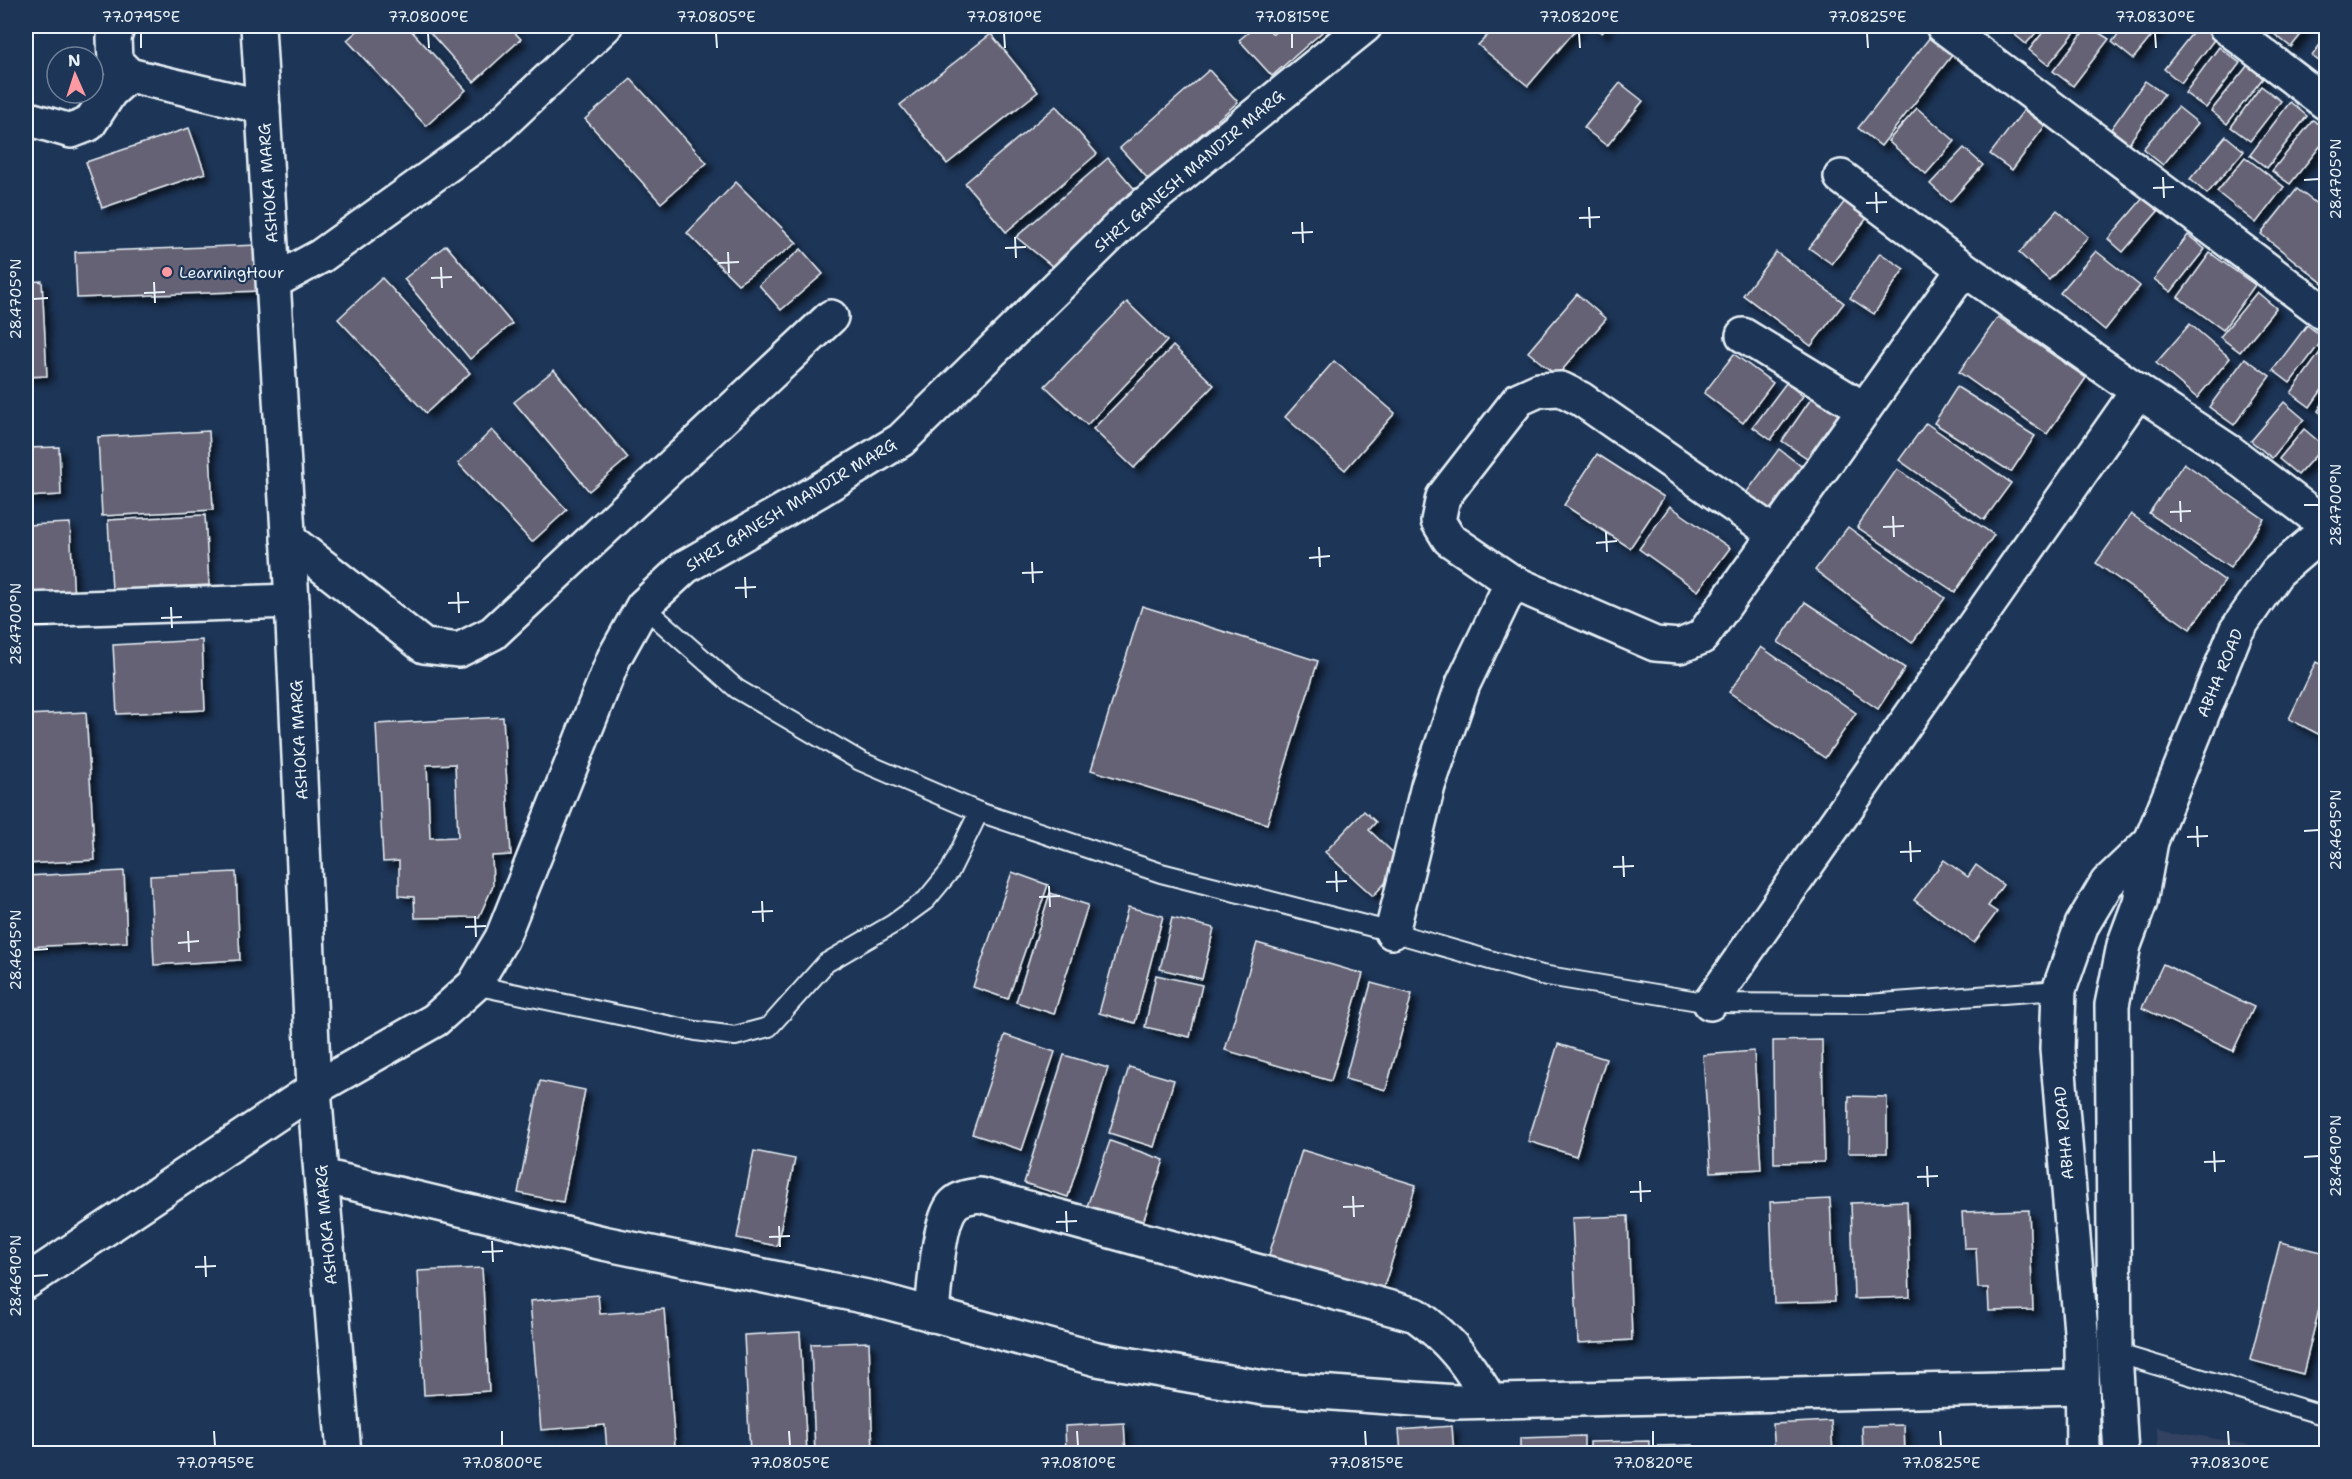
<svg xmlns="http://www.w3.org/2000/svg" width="2352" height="1479" font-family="'Shantell Sans',sans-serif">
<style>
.built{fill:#334260}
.building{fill:#666274;stroke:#e8f1f8;stroke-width:1.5;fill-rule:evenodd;filter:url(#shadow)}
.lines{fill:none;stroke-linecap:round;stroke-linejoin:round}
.service-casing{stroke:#e8f1f8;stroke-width:22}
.minor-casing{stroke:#e8f1f8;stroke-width:38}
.tertiary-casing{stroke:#e8f1f8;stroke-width:38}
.service{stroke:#1d3557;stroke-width:18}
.minor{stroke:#1d3557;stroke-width:33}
.tertiary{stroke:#1d3557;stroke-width:33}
.ticks{fill:none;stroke:#e8f1f8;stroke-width:2}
.poi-dot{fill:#ff9aa2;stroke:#1d3557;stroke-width:2}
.labels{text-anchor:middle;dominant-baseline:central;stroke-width:4.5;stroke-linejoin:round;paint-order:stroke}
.street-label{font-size:16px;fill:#e8f1f8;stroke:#1d3557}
.poi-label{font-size:16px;fill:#e8f1f8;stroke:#1d3557;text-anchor:start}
.neatline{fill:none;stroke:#e8f1f8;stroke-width:2}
.ticks-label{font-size:15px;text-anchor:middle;fill:#e8f1f8}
</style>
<defs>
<filter id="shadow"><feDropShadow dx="5.5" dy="5.5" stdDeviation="3" flood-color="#0009"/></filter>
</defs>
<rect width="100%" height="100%" fill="#1d3557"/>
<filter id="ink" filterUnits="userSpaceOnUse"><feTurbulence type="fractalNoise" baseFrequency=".0167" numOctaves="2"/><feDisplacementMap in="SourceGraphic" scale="12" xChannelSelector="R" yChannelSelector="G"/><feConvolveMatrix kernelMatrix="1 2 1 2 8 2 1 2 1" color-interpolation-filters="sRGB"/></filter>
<g filter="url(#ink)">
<!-- built -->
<polygon class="built" points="2157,1428 2294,1453 2158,1453"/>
<!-- building -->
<g class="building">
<polygon points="363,26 407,26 466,90 426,126 347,40"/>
<polygon points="424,26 508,26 521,39 474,82"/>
<polygon points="1256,26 1265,26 1273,34 1282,26 1329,26 1272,76 1239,40"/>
<polygon points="1497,26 1579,26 1528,86 1478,45"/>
<polygon points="1593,26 1608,26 1602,33"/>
<polygon points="2012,26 2042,26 2026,44 2009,30"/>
<polygon points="2048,26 2080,26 2048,65 2029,50"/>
<polygon points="2088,26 2109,39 2073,86 2053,71"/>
<polygon points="2125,26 2160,26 2133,59 2112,42"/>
<polygon points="2198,26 2203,26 2217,36 2181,83 2164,69"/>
<polygon points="2264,26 2308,26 2291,47"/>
<polygon points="1934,32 1957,49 1881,146 1858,128"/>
<polygon points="991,34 1038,92 947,164 900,105"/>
<polygon points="2326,36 2326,66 2312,56"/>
<polygon points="2219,47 2240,63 2206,108 2185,93"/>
<polygon points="2248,65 2263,78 2227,124 2211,111"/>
<polygon points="1209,70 1238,102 1149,180 1120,148"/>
<polygon points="631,79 707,163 661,203 585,119"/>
<polygon points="2145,81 2164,94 2129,143 2111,129"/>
<polygon points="1620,83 1643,101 1607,146 1584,128"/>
<polygon points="2261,86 2281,101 2250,141 2231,127"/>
<polygon points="2290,102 2307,116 2267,168 2250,155"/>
<polygon points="1056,106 1097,154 1006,232 965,183"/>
<polygon points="2178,107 2198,123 2163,165 2143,149"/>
<polygon points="1917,108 1955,141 1926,174 1888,141"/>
<polygon points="2024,110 2045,126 2012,170 1990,154"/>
<polygon points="2313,120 2326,130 2326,139 2290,184 2272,171"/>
<polygon points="189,128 205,173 102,208 86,162"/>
<polygon points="2226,136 2244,151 2207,194 2190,179"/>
<polygon points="1964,148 1983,165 1950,202 1930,184"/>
<polygon points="2245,157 2284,187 2256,223 2217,192"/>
<polygon points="1108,158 1138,193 1057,270 1016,237"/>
<polygon points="736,182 797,243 738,284 687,233"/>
<polygon points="2297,189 2326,211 2326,280 2324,284 2261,234"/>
<polygon points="2144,197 2159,210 2123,252 2108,239"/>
<polygon points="1845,201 1867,218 1832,264 1809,248"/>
<polygon points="2057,210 2088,237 2049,280 2019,253"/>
<polygon points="2188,235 2205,249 2171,292 2154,279"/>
<polygon points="258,245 259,291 77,298 75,252"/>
<polygon points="446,245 512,324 470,359 404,279"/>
<polygon points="801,249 823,274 781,310 759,285"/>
<polygon points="2096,251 2140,286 2105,330 2060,293"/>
<polygon points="1776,252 1844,303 1811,346 1743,295"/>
<polygon points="1880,253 1904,269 1874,314 1850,298"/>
<polygon points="2210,253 2255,285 2223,330 2178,297"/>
<polygon points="382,278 470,373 426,413 338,319"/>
<polygon points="42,281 47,376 26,377 26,282"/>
<polygon points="2257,292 2276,308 2240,352 2220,337"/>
<polygon points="1577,294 1606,319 1557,376 1528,352"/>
<polygon points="1127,302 1167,341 1087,425 1045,386"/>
<polygon points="1998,317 2086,378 2047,434 1959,372"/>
<polygon points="2190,324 2230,358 2197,398 2156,363"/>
<polygon points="2307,325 2324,338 2290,383 2273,370"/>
<polygon points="2326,344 2326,384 2310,407 2291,393"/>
<polygon points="1173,346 1214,385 1134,468 1093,429"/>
<polygon points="1734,354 1773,383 1743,423 1704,393"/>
<polygon points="2245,358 2270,376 2234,425 2209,407"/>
<polygon points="1334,361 1395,413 1345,470 1285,417"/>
<polygon points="554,370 628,458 589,491 514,402"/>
<polygon points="1786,383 1803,396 1771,440 1753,427"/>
<polygon points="1957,387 2035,436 2011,472 1934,423"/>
<polygon points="1815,393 1844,412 1810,460 1782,441"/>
<polygon points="2326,398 2326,417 2318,411"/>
<polygon points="2284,402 2304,419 2272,458 2251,441"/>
<polygon points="1926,423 2011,483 1984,520 1899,460"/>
<polygon points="2304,429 2324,446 2298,475 2279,459"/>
<polygon points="492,430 567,510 532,542 458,463"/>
<polygon points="209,431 213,510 102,516 98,437"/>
<polygon points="59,447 61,495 26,497 26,448"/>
<polygon points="1779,449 1802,467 1763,519 1740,501"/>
<polygon points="1597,454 1664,497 1630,548 1564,505"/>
<polygon points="2184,463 2264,519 2230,568 2149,513"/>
<polygon points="1897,469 1994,535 1955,592 1857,527"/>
<polygon points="1670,506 1730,548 1698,591 1639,549"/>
<polygon points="2131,514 2225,581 2190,629 2096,563"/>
<polygon points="205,515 209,585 112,590 108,520"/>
<polygon points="70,523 74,601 26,603 26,525"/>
<polygon points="1848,527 1945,598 1912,643 1815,570"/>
<polygon points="1805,602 1905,668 1878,709 1778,642"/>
<polygon points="1142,606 1318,661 1267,824 1091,770"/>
<polygon points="202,640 205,710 117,714 113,645"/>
<polygon points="1761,647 1856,713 1825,758 1729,692"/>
<polygon points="2316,662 2326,667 2326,738 2289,719"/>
<polygon points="86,712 95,860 26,864 26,715"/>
<path d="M503 717 511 855 492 856 493 886 479 917 415 918 414 897 399 896V861L383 862 376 724ZM455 764 458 837 430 838 427 765Z"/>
<polygon points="1364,811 1376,822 1369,830 1404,863 1373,896 1325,852"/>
<polygon points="1944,860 1968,877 1976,865 2003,885 1988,906 1997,912 1974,943 1914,900"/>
<polygon points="124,871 127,942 26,947 26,876"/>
<polygon points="236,872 240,960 154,965 150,876"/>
<polygon points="1012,872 1048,885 1008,999 973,987"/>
<polygon points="1050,893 1088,905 1054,1014 1016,1002"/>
<polygon points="1128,907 1163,916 1135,1023 1099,1013"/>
<polygon points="1172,918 1214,928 1202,979 1160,969"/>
<polygon points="1257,943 1363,974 1331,1081 1225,1050"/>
<polygon points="2163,964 2254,1007 2233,1051 2142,1008"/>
<polygon points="1156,975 1202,985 1190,1037 1145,1027"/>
<polygon points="1371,983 1412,994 1386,1090 1345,1079"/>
<polygon points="1005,1035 1055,1052 1022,1150 972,1134"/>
<polygon points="1822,1040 1824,1162 1774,1163 1773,1041"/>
<polygon points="1558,1044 1606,1059 1576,1156 1528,1141"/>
<polygon points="1754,1051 1761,1169 1711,1172 1703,1055"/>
<polygon points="1064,1055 1108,1068 1068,1197 1024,1183"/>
<polygon points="1129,1067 1174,1080 1154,1147 1109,1133"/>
<polygon points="540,1081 585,1090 563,1202 518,1193"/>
<polygon points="1849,1096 1887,1097 1887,1153 1848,1153"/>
<polygon points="1110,1141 1164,1160 1140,1231 1085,1212"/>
<polygon points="1302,1150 1416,1185 1381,1296 1267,1261"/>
<polygon points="754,1151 795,1159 777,1246 737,1238"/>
<polygon points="1830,1199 1835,1301 1774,1303 1770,1202"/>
<polygon points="1907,1201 1910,1297 1854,1299 1851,1203"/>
<polygon points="2029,1210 2033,1310 1989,1311 1988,1288 1978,1288 1976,1248 1964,1248 1962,1212"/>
<polygon points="1628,1216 1632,1340 1578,1343 1572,1218"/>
<polygon points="2280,1242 2326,1253 2326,1281 2303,1374 2250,1360"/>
<polygon points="482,1268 489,1391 424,1395 418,1271"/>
<polygon points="598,1295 600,1314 664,1309 675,1446 607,1452 605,1425 541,1430 530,1301"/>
<polygon points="800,1332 807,1454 750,1454 744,1335"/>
<polygon points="869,1342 873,1454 815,1454 811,1344"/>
<polygon points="1831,1421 1833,1454 1775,1454 1773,1424"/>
<polygon points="1124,1423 1126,1454 1066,1454 1065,1426"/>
<polygon points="1904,1425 1905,1454 1863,1454 1862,1426"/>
<polygon points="1452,1426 1454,1454 1401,1454 1399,1430"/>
<polygon points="1584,1436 1584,1454 1520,1454 1520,1438"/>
<polygon points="1649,1441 1649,1454 1590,1454 1590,1442"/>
<polygon points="1693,1445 1693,1454 1657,1454 1657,1446"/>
<polygon points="540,1449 541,1454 488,1454 488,1451"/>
</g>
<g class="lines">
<!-- service casing -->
<g class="service-casing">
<g id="service">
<polyline points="643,606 737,689 860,761 979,812 1161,873 1392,932 1542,975 1710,1003 1868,1004 2059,990"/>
<polyline points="474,985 696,1031 735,1036 769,1027 826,963 893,924 926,900 950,871 979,812"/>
<polyline points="2109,1351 2326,1416"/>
</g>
</g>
<!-- minor casing -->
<g class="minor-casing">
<g id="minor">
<polyline points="118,26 114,38 115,61 129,75 263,107"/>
<polyline points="1943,26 2326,314"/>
<polyline points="2225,26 2326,103"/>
<polyline points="26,118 71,131 89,124 110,92 129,75"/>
<polyline points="1841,177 1964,269"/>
<polyline points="275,281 321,256 492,133 605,26"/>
<polyline points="1743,335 1864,409"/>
<polyline points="288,539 424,646 459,650 493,633 831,317"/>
<polyline points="1512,582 1655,644 1680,646 1702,637 1964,269 2138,391"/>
<polyline points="26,610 292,601"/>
<polyline points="1392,932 1428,786 1463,684 1512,582 1449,539 1438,521 1443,497 1519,399 1539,390 1561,389 1581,399 1775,534"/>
<polyline points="1710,1003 2138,391 2230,452 2326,525"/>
<polyline points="322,1176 603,1243 872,1298 1097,1359 1263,1388 1456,1402 2081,1387"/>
<polyline points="26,1282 314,1089 435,1020 474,985 502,938 614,658 643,606 685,567 818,491 901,440 1128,218 1365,26"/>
<path d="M932 1315C934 1292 938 1220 954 1204 961 1197 971 1196 980 1195L1416 1315C1452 1341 1468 1364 1490 1401"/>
</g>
</g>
<!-- tertiary casing -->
<g class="tertiary-casing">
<g id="tertiary">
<polyline points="258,26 292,601 314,1089 344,1454"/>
<polyline points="2083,1454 2082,1343 2057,1049 2059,990 2082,925 2107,883 2151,841"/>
<polyline points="2121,1454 2115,1353 2112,1005 2124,945 2140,902 2151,841 2236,631 2277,572 2326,530"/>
</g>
</g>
<!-- service -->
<use href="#service" class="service"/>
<!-- minor -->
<use href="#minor" class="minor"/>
<!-- tertiary -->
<use href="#tertiary" class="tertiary"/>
</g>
</g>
<!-- ticks -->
<path class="ticks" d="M141 33V48M428 33 429 48M716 33 717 48M1004 33 1005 48M1292 33V48M1579 33 1580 48M1867 33 1868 48M2155 33 2156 48M2163 177 2164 198M2304 180 2319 179M2153 188 2174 187M1876 192 1877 213M1866 203 1887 202M1589 207 1590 228M1579 218 1600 217M1302 222 1303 243M1292 233 1313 232M1015 237 1016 258M1005 248 1026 247M728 252 729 273M718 263 739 262M441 267 442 288M431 278 452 277M154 282 155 303M144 293 165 292M33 299 48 298M2180 501 2181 522M2304 505H2319M2170 512 2191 511M1893 516 1894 537M1883 527 1904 526M1606 532 1607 552M1596 543 1617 541M1319 547 1320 567M1309 558 1330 556M1032 562 1033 583M1022 573 1043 572M745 577 746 598M735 588 756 587M458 592 459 613M448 603 469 602M171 607 172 628M161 618 182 617M33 624H48M2197 826 2198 847M2304 831 2319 830M2187 837 2208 836M1910 841 1911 862M1900 852 1921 851M1623 856 1624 877M1613 867 1634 866M1336 871 1337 892M1326 882 1347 881M1049 886 1050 907M1039 897 1060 896M762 901 763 922M752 912 773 911M475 916 476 937M465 927 486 926M188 931 189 952M178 943 199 941M33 950 48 949M2214 1151 2215 1172M2304 1157 2319 1156M2204 1162 2225 1161M1927 1166 1928 1187M1917 1177 1938 1176M1640 1181 1641 1202M1630 1192 1651 1191M1353 1196 1354 1217M1343 1207 1364 1206M1066 1211 1067 1232M1056 1222 1077 1221M779 1226 780 1247M769 1237 790 1236M492 1241 493 1262M482 1252 503 1251M205 1256 206 1277M195 1267 216 1266M33 1276 48 1275M214 1431 215 1446M502 1431V1446M789 1431 790 1446M1077 1431 1078 1446M1365 1431 1366 1446M1653 1431V1446M1940 1431 1941 1446M2228 1431 2229 1446"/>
<!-- markers -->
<circle class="poi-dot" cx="167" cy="272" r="6"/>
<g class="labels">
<!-- street labels -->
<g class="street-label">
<text transform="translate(1189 171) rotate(-40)">SHRI GANESH MANDIR MARG</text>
<text transform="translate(268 183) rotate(-94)">ASHOKA MARG</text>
<text transform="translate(791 505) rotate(-31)">SHRI GANESH MANDIR MARG</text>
<text transform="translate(2220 673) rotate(-67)">ABHA ROAD</text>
<text transform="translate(299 740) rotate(-93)">ASHOKA MARG</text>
<text transform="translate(2064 1133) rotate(-95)">ABHA ROAD</text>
<text transform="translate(326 1225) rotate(-95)">ASHOKA MARG</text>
</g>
<!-- poi labels -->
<g class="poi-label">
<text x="179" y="272">LearningHour</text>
</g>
</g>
<!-- margin -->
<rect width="2352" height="1479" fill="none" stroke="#1d3557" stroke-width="66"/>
<!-- north arrow -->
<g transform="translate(75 75) rotate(357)"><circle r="28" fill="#1d3557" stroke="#6e8097" stroke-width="1.5"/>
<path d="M0-4.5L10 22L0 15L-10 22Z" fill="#ff9aa2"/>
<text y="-9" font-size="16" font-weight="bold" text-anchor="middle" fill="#e8f1f8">N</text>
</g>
<rect x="33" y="33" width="2286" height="1413" class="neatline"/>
<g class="ticks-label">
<text x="141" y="22">77.0795°E</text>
<text x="428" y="22">77.0800°E</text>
<text x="716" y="22">77.0805°E</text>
<text x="1004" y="22">77.0810°E</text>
<text x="1292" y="22">77.0815°E</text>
<text x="1579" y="22">77.0820°E</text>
<text x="1867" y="22">77.0825°E</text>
<text x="2155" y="22">77.0830°E</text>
<text transform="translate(2336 179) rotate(-90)" y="5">28.4705°N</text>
<text transform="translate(16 299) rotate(-90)" y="5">28.4705°N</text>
<text transform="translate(2336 505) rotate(-90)" y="5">28.4700°N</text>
<text transform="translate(16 624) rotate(-90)" y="5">28.4700°N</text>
<text transform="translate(2336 830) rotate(-90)" y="5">28.4695°N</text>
<text transform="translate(16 950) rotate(-90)" y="5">28.4695°N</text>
<text transform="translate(2336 1156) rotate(-90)" y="5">28.4690°N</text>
<text transform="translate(16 1276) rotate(-90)" y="5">28.4690°N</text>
<text x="215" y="1468">77.0795°E</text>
<text x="502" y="1468">77.0800°E</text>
<text x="790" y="1468">77.0805°E</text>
<text x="1078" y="1468">77.0810°E</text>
<text x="1366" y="1468">77.0815°E</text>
<text x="1653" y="1468">77.0820°E</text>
<text x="1941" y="1468">77.0825°E</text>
<text x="2229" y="1468">77.0830°E</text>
</g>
</svg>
